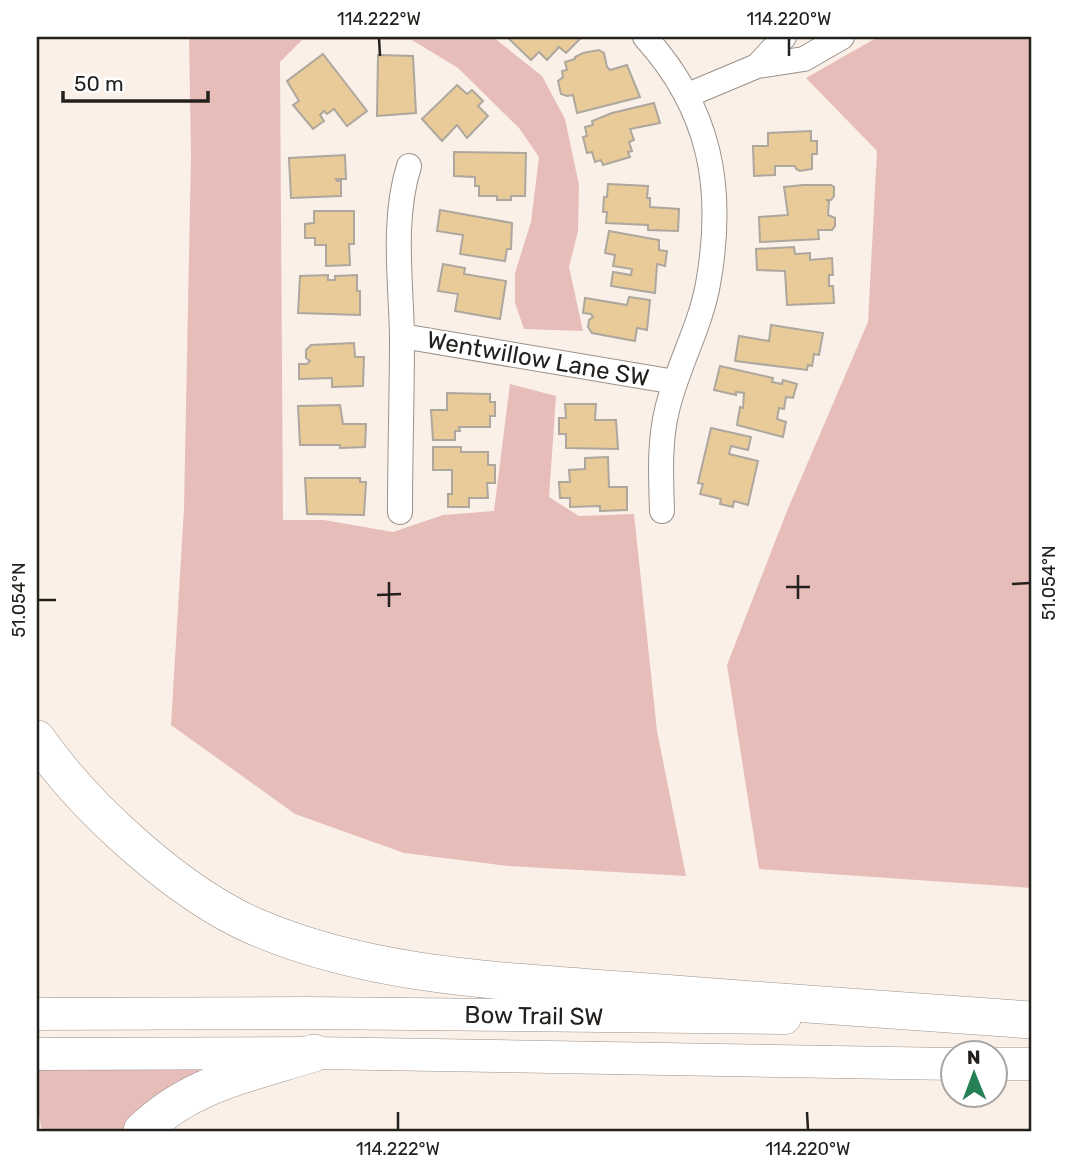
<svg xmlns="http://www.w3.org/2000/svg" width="1068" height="1168" font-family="Rubik,sans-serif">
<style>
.green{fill:#e7bdba}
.building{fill:#e8cb99;stroke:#ada79e;stroke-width:2}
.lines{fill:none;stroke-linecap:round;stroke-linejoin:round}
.minor-casing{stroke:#9a918a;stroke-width:26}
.major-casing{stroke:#9a918a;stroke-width:33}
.highway-casing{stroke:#9a918a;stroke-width:38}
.minor{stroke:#fff;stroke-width:24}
.major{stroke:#fff;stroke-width:32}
.highway{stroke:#fff;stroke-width:37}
.ticks{fill:none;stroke:#23201d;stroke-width:2.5}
.labels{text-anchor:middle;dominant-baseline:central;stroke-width:5;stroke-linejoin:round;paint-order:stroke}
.street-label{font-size:24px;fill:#23201d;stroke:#fff}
.neatline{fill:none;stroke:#23201d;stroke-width:2.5}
.ticks-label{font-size:18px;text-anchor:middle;fill:#23201d}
</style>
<rect width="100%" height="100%" fill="#faf0e8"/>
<!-- green -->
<g class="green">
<polygon points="189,37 493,37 542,76 565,119 579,185 578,231 569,267 583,331 524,329 515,303 515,273 531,222 539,157 519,128 458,68 412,40 302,40 280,62 283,520 324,520 393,532 443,515 494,511 510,384 556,396 549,497 579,516 634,514 657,731 686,876 508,866 404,853 295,814 171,725 184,508 191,155"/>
<polygon points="878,37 1031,37 1031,888 759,869 727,665 787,511 868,322 877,151 806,78"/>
<path d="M204 1062 206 1071 124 1131H42C39 1113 30 1084 40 1067Z"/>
</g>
<!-- building -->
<g class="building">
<polygon points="507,37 582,37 566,53 559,47 547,60 539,52 531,60"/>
<polygon points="599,50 604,53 607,67 610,70 627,65 640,97 577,113 573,95 567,96 561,94 558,81 563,77 562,71 567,70 565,62 575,59 575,57 583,53"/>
<polygon points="323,54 367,111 347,126 334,109 327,114 324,111 320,115 324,121 313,129 293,105 299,101 287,81"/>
<polygon points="378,55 413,56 416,113 377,116"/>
<polygon points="457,85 467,94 472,90 483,101 478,106 488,116 467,138 457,125 442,141 422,119"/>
<polygon points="654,103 660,123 630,129 634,140 629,142 632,151 628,152 630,157 603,165 601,160 595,162 592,152 587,153 583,137 587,136 585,127 593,125 592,121 612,113"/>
<polygon points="811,131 811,141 817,141 817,154 812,154 812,169 800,171 796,169 795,166 775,166 775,175 754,176 753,146 768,146 768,133"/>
<polygon points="454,152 526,153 525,196 511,196 511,200 497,200 497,196 479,196 479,186 475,186 475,177 454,176"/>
<polygon points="345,155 346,179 336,179 337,181 341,181 341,196 291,198 289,158"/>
<polygon points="608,184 648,186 647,198 650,198 650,207 679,209 678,231 648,230 648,225 606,223 607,212 603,212 604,197 607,197"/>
<polygon points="803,185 831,185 834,187 834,196 831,200 827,200 829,202 828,215 835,218 835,226 832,230 818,230 819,239 760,242 759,217 788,215 784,187"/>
<polygon points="440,210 512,223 511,249 507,249 505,261 460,254 463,235 437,231"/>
<polygon points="314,211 354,211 354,244 349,244 350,265 326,266 326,245 315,245 315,238 305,238 305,224 314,223"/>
<polygon points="609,231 659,240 659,250 667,251 665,266 657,264 655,293 611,286 613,272 631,275 632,269 613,266 615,255 605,253"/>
<polygon points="794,247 795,254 810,253 810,260 832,258 833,275 829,275 829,286 833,286 834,303 787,305 785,271 757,270 756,249"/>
<polygon points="443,264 465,268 464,274 506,281 500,319 455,311 458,294 438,291"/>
<polygon points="328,275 328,280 335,280 335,276 357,275 357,291 360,291 360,315 298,313 300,276"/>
<polygon points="629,297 650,300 647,330 637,328 635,341 592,333 588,327 589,320 593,317 591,314 583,313 585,298 627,305"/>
<polygon points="771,325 823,333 819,355 814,354 812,366 808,365 807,370 735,361 739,336 769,341"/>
<polygon points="354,343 355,357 364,357 363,386 332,387 332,378 299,379 299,364 307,364 310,361 306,358 306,350 311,345"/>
<polygon points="720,366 773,378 772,382 782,384 783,380 797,384 793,398 786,397 784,409 779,408 777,419 786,422 783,437 737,425 740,407 743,408 744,393 736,392 736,395 714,390"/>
<polygon points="447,393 490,394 490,402 495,402 495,416 490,416 490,427 459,427 460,431 455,431 455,440 433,440 431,410 447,410"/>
<polygon points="565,404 596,404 595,420 616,420 618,449 566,448 566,434 559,434 559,418 566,418"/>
<polygon points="340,405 343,424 366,424 365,447 340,448 340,445 300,445 298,406"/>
<polygon points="711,428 751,437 748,450 731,446 729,454 758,461 748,505 734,501 733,507 720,504 721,499 700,494 703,484 698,483"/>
<polygon points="433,447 461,447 461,452 488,452 488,465 495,465 495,483 487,483 488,498 469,498 469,507 448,507 448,494 452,494 452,470 433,470"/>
<polygon points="608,457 609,487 627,487 627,510 600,511 600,506 570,507 570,498 560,498 559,482 570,482 569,470 585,469 585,458"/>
<polygon points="305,478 360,478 360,482 366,482 364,515 307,514"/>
</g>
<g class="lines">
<!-- minor casing -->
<g class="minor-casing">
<g id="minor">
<path d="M645 37C711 110 725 188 708 284 700 328 677 367 667 410 659 443 661 477 662 511"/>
<polyline points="757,66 784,37"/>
<polyline points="688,95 757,66 804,59 842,37"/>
<polyline points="402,336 675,382"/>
<path d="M400 512C400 454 402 395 402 336 401 281 392 220 409 166"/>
</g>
</g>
<!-- major casing -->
<g class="major-casing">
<g id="major">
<polyline points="37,1014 307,1013 785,1018"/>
<polyline points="37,1054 314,1053 953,1064"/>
<polyline points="995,1064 1031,1064"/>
</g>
</g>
<!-- highway casing -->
<g class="highway-casing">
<g id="highway">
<path d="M37 739C84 807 179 894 256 927 370 976 500 981 622 990 758 1001 895 1010 1031 1020"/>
<path d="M142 1131C191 1083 251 1073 314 1053"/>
</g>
</g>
<!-- minor -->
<use href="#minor" class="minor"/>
<!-- major -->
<use href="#major" class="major"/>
<!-- highway -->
<use href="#highway" class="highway"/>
</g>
<!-- ticks -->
<path class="ticks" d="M379 38 380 56M789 38V56M798 575V599M389 582V607M1012 584 1030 583M786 587H810M377 595 401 594M38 600H56M398 1112V1130M807 1112 808 1130"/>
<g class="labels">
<!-- street labels -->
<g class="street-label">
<text transform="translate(538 359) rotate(10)">Wentwillow Lane SW</text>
<text transform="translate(534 1016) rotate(1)">Bow Trail SW</text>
</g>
</g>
<!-- border -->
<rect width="1068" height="1168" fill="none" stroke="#ffffff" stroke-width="77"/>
<!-- north arrow -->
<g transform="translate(974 1074) rotate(359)"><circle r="33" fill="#ffffff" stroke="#a7a6a5" stroke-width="2"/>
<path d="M0-5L12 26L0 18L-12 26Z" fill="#258056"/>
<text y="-10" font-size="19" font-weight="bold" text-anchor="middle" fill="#23201d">N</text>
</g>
<!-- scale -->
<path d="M63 91v10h145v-10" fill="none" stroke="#23201d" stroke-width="3.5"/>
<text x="74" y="91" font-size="21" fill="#23201d" stroke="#ffffff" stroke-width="5" paint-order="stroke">50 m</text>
<rect x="38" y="38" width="992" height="1092" class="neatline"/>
<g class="ticks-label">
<text x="379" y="25">114.222°W</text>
<text x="789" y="25">114.220°W</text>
<text transform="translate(1049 583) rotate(-90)" y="6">51.054°N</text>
<text transform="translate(19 600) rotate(-90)" y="6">51.054°N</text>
<text x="398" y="1155">114.222°W</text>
<text x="808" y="1155">114.220°W</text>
</g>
</svg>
